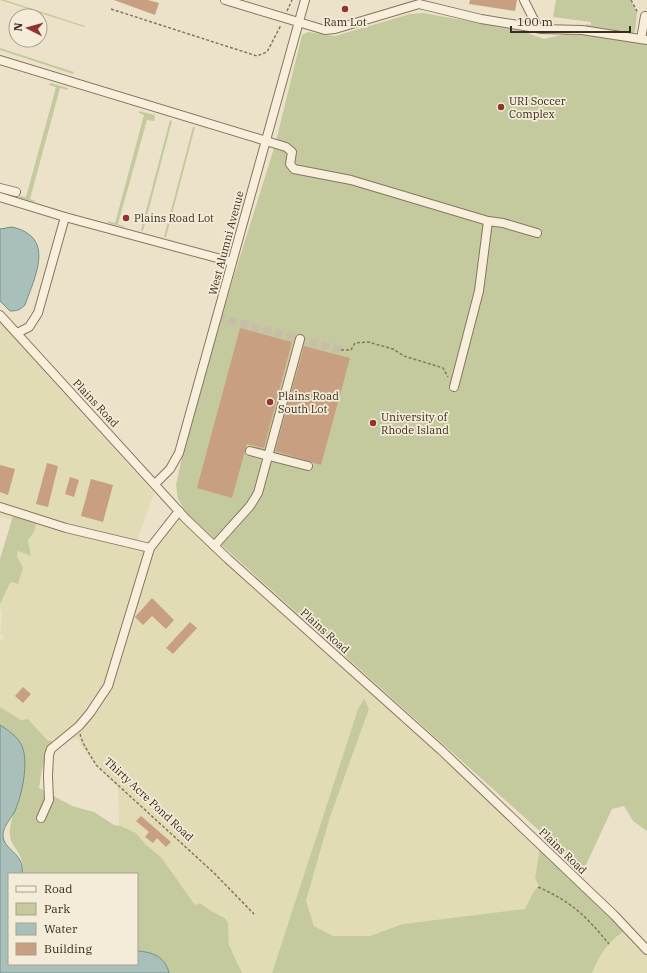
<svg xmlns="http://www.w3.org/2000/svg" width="647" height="973" font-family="'IBM Plex Serif',serif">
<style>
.farmland{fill:#e1dbb6}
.green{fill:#c4ca9d}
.water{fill:#a9c0ba;stroke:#708f88}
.building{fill:#c8a081}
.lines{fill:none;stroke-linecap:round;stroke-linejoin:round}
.minor-tunnel{stroke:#c8bea7;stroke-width:8;stroke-dasharray:8 4;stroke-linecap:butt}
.minor-casing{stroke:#87755e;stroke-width:10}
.path{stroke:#87755e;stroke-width:1.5;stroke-dasharray:3 2;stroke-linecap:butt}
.minor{stroke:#f7efdc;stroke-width:8}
.poi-dot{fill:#923332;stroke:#f4ecd8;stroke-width:1.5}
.labels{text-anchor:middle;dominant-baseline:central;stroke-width:3.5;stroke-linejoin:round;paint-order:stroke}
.poi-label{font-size:11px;fill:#392d21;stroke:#f4ecd8;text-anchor:start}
.street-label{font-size:11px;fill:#392d21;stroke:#f4ecd8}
</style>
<rect width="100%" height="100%" fill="#ece2c9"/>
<!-- farmland -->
<g class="farmland">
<polygon points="0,318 55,383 154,493 136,544 150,548 179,512 541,847 539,886 526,909 403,924 370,936 333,936 314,926 306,902 330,817 369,709 358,709 272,973 242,973 229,945 228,923 226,918 211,911 200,903 195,905 161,857 146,845 136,833 119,825 118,787 90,758 80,744 79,739 66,736 48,741 28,719 21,720 0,707 0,641 4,636 0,634 2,615 0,604 10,583 12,582 18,584 23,568 17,556 19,551 31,556 28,540 34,532 35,524 0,517"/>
<polygon points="626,929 647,951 647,973 592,973 600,957 612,940 620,936"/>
</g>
<!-- green -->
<g class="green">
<polygon points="0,0 5,0 85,26 84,27"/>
<polygon points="556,0 630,0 637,12 635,32 631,34 586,27 586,24 591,25 591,22 553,17"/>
<polygon points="423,13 519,30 544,39 582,30 647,40 647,831 633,821 624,806 612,809 585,867 572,860 188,515 178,499 176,485 194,403 275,145 302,35 308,32 335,36 410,14"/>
<polygon points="0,48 74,72 73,74 0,50"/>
<polygon points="50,83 68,88 67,90 60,88 30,199 35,201 35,202 19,198 20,196 26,197 56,87 49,85"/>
<polygon points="139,111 155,115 154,121 147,120 118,224 124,226 124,227 108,223 108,221 115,223 144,115 139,113"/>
<polygon points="170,120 172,121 143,231 141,230"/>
<polygon points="193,127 195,127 166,237 164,237"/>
<polygon points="14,513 37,519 34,532 28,540 31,556 18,551 17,556 23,568 18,584 12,582 10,583 0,604 0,559"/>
<path d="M364 699 369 709 330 817 306 901 314 926 333 936H370L403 924 525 909 534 891 539 886 535 878 540 848 626 929C622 934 615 937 611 942 602 951 597 962 592 973H272L358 709Z"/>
<path d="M0 707 21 720 28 719 48 741 52 740 42 769 39 788 72 806 94 812 114 825 121 826 136 833 146 845 161 857 195 905 200 903 211 911 225 918 228 923 229 945 242 973H169C165 956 152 952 137 951V874H22C26 842 0 853 14 813L10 732 0 725Z"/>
</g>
<!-- water -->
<g class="water">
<path d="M12 227C56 237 35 276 25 305 20 310 17 311 10 311L0 301V229Z"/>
<path d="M0 725C8 730 18 737 22 746 29 762 22 795 15 811 11 819 3 826 3 835 3 851 25 852 22 874H9V964H137V951C152 952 165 956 169 973H0Z"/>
</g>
<!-- building -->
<g class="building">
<polygon points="114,0 148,0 159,3 155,15"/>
<polygon points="470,0 517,0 515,11 469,4"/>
<polygon points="240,328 292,342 264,448 247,444 232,498 197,488"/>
<polygon points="304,346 350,358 321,465 275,451"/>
<polygon points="47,463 58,466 48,507 36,504"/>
<polygon points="0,465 15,469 8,495 0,492"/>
<polygon points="70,477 79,480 74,497 65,494"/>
<polygon points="91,479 113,485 103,522 81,516"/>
<polygon points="152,598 174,620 166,629 152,616 143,625 135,617"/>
<polygon points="190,622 197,628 173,654 166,648"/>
<polygon points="23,687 31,694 23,703 15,696"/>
<polygon points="141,816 171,842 166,847 157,838 153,843 145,837 149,832 136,821"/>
</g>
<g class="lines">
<!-- minor-tunnel -->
<polyline class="minor-tunnel" points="217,317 341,350"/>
<!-- minor casing -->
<g class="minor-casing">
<g id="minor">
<polyline points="225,0 325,30 335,29 419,4 481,19 542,29 582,30 647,40"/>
<polyline points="524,0 538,28"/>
<polyline points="641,39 645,16"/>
<polyline points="0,60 286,147 292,152 290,164 294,169 351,180 488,221 503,223 537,233"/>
<polyline points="0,188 16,192"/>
<polyline points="0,197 65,217 232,262"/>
<polyline points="0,315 186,519 228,559 441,750 614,915 647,950"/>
<polyline points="17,333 29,327 38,313 65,217"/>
<polyline points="454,387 479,291 488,221"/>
<polyline points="250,451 308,466"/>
<polyline points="155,484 170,469 179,453 305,0"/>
<polyline points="0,507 66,528 150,548"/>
<polyline points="214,546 250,506 258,493 300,339"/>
<polyline points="41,818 49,800 48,776 49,755 51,749 79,726 90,713 108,686 150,548 179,511"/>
</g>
</g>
<!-- path -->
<g class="path">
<polyline points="631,0 638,13"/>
<polyline points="111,9 257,56 267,52 281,25"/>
<polyline points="287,11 292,0"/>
<polyline points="341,350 351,350 355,343 368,342 393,349 404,356 443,368 448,377"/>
<polyline points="80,734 83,743 96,765 214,873 254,914"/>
<path d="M538 887C572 902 586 916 609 944"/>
</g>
<!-- minor -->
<use href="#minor" class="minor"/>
</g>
<!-- markers -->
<g class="poi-dot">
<circle cx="345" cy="9" r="4"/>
<circle cx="501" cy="107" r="4"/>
<circle cx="126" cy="218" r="4"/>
<circle cx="270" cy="402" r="4"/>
<circle cx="373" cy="423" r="4"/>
</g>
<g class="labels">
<!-- poi labels -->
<g class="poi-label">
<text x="345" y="22" text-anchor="middle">Ram Lot</text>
<text x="509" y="101">URI Soccer<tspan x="509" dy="13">Complex</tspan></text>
<text x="134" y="218">Plains Road Lot</text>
<text x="278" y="396">Plains Road<tspan x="278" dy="13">South Lot</tspan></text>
<text x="381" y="417">University of<tspan x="381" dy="13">Rhode Island</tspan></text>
</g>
<!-- street labels -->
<g class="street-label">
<text transform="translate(226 243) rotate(-75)">West Alumni Avenue</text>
<text transform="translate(96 403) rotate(47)">Plains Road</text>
<text transform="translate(325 631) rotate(42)">Plains Road</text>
<text transform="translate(149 799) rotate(43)">Thirty Acre Pond Road</text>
<text transform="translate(563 851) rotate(44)">Plains Road</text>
</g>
</g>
<!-- legend -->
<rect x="8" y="873" width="130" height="92" fill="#f4ecd8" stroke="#a9a08f"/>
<rect x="16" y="886" width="20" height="6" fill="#f7efdc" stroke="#a9a08f"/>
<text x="44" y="893" font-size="12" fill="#392d21">Road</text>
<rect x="16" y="903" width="20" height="12" fill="#c4ca9d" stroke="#a9a08f"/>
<text x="44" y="913" font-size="12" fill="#392d21">Park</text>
<rect x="16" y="923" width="20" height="12" fill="#a9c0ba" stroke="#a9a08f"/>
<text x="44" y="933" font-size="12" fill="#392d21">Water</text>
<rect x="16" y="943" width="20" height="12" fill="#c8a081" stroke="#a9a08f"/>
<text x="44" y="953" font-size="12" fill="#392d21">Building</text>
<!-- north arrow -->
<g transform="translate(28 28) rotate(276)"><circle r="19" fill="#f4ecd8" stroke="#a9a08f"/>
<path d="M0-3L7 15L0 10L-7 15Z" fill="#923332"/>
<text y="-6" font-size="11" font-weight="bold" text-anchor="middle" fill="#392d21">N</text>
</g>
<!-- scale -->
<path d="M511 26v6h119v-6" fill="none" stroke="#392d21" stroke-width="2"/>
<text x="517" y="26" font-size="12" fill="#392d21" stroke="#f4ecd8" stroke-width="3" paint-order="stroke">100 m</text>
</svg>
